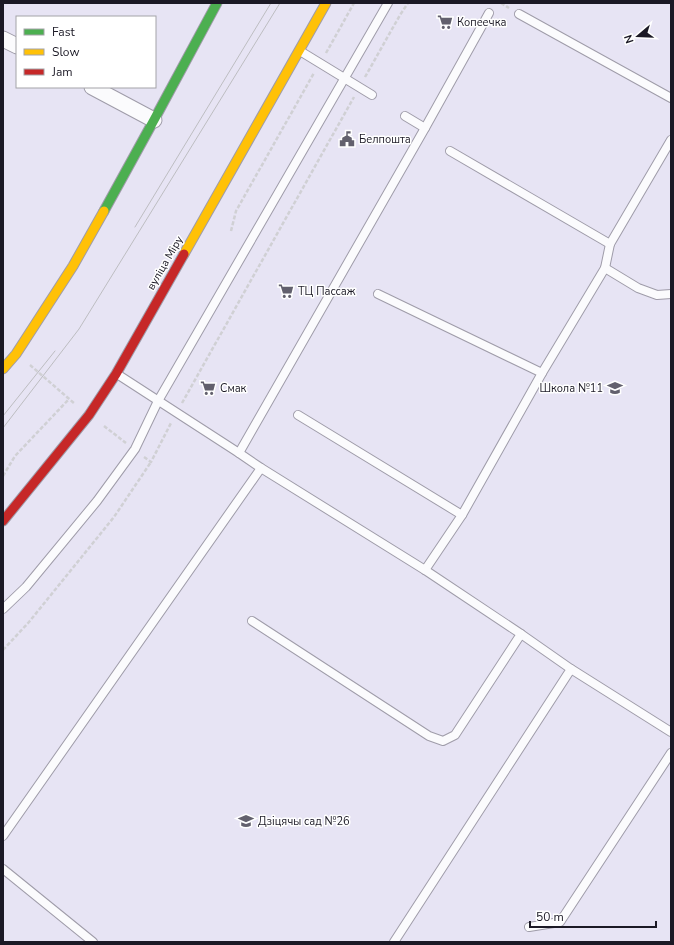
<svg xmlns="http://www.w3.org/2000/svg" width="674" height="945" font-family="'Nunito Sans',sans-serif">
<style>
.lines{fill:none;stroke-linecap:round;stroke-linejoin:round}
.lane-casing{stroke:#9f9ca9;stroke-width:10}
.street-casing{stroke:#9f9ca9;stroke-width:17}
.fast-casing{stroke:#9f9ca9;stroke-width:11}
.slow-casing{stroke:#9f9ca9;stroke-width:11}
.jam-casing{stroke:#9f9ca9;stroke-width:11}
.path{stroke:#d0d0d4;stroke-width:2.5;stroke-dasharray:4 2;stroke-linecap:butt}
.lane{stroke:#fbfbfd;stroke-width:8}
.street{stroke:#fbfbfd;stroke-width:15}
.fast{stroke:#4caf50;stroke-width:9}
.slow{stroke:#ffc107;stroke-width:9}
.jam{stroke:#c62828;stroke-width:9}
.tram{stroke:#bdbdc1;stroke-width:1}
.labels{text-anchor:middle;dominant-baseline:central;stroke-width:3;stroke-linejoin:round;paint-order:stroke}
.poi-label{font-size:11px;fill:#1b1925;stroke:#fff;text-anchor:start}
.street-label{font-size:11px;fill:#1b1925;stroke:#fff}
</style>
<rect width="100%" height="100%" fill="#e7e4f4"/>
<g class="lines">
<!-- lane casing -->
<g class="lane-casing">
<g id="lane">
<polyline points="519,14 671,98"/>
<polyline points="300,51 372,95"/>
<polyline points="405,116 425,128"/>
<polyline points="450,151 610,244"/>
<polyline points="605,268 638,288 657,295 671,294"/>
<polyline points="378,294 542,373"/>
<polyline points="117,374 239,453 261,468 425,570 521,634 455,735 443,741 429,736 252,621"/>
<polyline points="298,415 462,515"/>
<polyline points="239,453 425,128 489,13"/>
<polyline points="425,570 462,515 542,373 605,268 610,244 671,140"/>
<polyline points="3,609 26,587 97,501 135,449 158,401 388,3"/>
<polyline points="571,669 671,732"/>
<polyline points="3,836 261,468"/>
<polyline points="3,869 93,942"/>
<polyline points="529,927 560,922 671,753"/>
<polyline points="394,942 571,669 521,634"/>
</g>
</g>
<!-- street casing -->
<g class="street-casing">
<g id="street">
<polyline points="3,39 17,46"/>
<polyline points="92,87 154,120"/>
</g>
</g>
<!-- fast casing -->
<g class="fast-casing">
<polyline id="fast" points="104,211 154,120 217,3"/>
</g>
<!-- slow casing -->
<g class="slow-casing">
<g id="slow">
<polyline points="184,254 326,3"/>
<polyline points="3,369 16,354 73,266 104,211"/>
</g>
</g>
<!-- jam casing -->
<g class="jam-casing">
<polyline id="jam" points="3,521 89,415 116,374 184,254"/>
</g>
<!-- path -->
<g class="path">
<polyline points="501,3 509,8"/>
<polyline points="326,53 354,3"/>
<polyline points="365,77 400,15 408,3"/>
<polyline points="231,231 236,211 314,73"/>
<polyline points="30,365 75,404"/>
<polyline points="182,403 354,97"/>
<polyline points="104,426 126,443"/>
<polyline points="144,457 151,462 171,423"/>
<polyline points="3,476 15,456 69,399"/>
<polyline points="3,650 29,622 114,517 151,462"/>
</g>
<!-- lane -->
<use href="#lane" class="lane"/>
<!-- street -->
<use href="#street" class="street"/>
<!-- fast -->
<use href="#fast" class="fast"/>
<!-- slow -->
<use href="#slow" class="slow"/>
<!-- jam -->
<use href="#jam" class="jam"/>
<!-- tram -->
<g class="tram">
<polyline points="135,227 271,3"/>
<polyline points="3,416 55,351"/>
<polyline points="3,428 79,329 280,3"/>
</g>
</g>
<!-- icons -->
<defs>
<g id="supermarket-bare" transform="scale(1.2)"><path d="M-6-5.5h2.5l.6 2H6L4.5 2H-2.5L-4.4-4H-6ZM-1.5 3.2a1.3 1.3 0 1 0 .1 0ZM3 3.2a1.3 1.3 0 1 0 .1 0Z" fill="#62606d" stroke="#fff" stroke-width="2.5" paint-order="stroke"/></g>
<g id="civic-bare" transform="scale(1.2)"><path d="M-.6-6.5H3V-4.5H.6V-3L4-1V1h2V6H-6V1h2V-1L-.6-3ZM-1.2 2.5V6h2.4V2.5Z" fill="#62606d" stroke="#fff" stroke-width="2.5" paint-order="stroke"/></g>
<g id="school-bare" transform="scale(1.2)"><path d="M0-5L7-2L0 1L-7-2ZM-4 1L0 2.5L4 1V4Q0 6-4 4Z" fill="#62606d" stroke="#fff" stroke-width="2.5" paint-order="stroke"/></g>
</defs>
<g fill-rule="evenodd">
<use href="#supermarket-bare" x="445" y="22"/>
<use href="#civic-bare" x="347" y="139"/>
<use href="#supermarket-bare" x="286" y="291"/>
<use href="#supermarket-bare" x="208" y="388"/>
<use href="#school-bare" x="615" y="388"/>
<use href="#school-bare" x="246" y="821"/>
</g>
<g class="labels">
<!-- poi labels -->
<g class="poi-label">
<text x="457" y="22">Копеечка</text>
<text x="359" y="139">Белпошта</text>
<text x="298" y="291">ТЦ Пассаж</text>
<text x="220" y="388">Смак</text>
<text x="603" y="388" text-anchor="end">Школа №11</text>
<text x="258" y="821">Дзіцячы сад №26</text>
</g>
<!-- street labels -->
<g class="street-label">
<text transform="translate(165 263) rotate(-60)">вуліца Міру</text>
</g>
</g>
<!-- border -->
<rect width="674" height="945" fill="none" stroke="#1b1925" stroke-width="8"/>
<!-- legend -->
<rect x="16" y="16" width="140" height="72" fill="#ffffff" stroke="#a4a3a8"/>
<rect x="24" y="29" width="20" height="6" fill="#4caf50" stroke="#a4a3a8"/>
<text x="52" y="36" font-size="12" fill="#1b1925">Fast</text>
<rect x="24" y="49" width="20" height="6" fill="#ffc107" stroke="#a4a3a8"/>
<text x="52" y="56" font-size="12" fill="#1b1925">Slow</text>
<rect x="24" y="69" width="20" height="6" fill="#c62828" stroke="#a4a3a8"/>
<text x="52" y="76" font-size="12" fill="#1b1925">Jam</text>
<!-- north arrow -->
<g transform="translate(638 36) rotate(251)" stroke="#ffffff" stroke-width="3" paint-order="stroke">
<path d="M0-3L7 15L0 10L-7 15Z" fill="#1b1925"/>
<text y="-6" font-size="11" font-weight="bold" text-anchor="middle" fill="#1b1925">N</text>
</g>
<!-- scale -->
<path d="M530 921v6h126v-6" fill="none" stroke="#1b1925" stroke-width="2"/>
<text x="536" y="921" font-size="12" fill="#1b1925" stroke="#ffffff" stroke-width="3" paint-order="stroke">50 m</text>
</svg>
